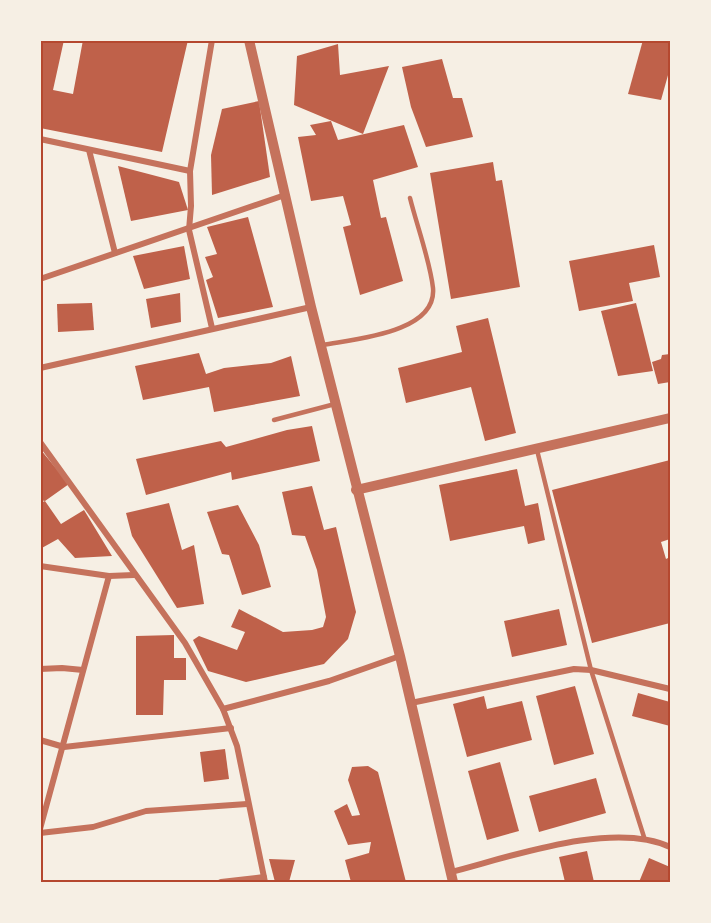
<svg xmlns="http://www.w3.org/2000/svg" width="711" height="923" font-family="Bitter,serif">
<style>
.building{fill:#bf614a}
.lines{fill:none;stroke-linecap:round;stroke-linejoin:round}
.service{stroke:#c5725c;stroke-width:4.5}
.minor{stroke:#c5725c;stroke-width:6}
.tertiary{stroke:#c5725c;stroke-width:10}
.neatline{fill:none;stroke:#b5482f;stroke-width:2}
</style>
<rect width="100%" height="100%" fill="#f6efe4"/>
<!-- building -->
<g class="building">
<polygon points="40,40 64,40 53,90 73,94 83,40 188,40 162,152 40,128"/>
<polygon points="643,40 670,40 670,68 661,100 628,94"/>
<polygon points="338,44 340,75 389,66 363,134 294,105 297,56"/>
<polygon points="442,59 453,98 462,98 473,137 426,147 411,107 402,67"/>
<polygon points="259,101 270,177 212,195 211,155 222,109"/>
<polygon points="331,121 338,140 404,125 418,167 373,180 381,218 386,217 403,281 360,295 343,227 351,225 343,196 311,201 298,137 316,135 310,125"/>
<polygon points="493,162 496,181 502,180 520,287 451,299 430,173"/>
<polygon points="118,166 179,182 188,210 131,221"/>
<polygon points="248,217 273,307 218,318 206,280 213,277 205,257 217,254 207,227"/>
<polygon points="654,245 660,277 629,283 633,301 579,311 569,261"/>
<polygon points="184,246 190,279 144,289 133,256"/>
<polygon points="180,293 181,322 151,328 146,299"/>
<polygon points="92,303 94,330 58,332 57,304"/>
<polygon points="636,303 653,371 618,376 601,311"/>
<polygon points="488,318 516,433 485,441 471,387 406,403 398,368 462,352 456,326"/>
<polygon points="199,353 206,374 224,368 271,363 291,356 300,396 214,412 209,387 143,400 135,366"/>
<polygon points="670,354 670,382 658,384 652,362 661,359 662,355"/>
<polygon points="312,426 320,461 232,480 231,472 146,495 136,459 221,441 226,447 287,430"/>
<polygon points="40,449 69,484 45,501 61,524 84,510 112,556 75,558 58,539 40,549 40,503 45,501 40,500"/>
<polygon points="670,460 670,539 661,542 666,559 670,557 670,623 592,643 552,490"/>
<polygon points="517,469 525,506 538,503 545,540 528,544 524,526 450,541 439,485"/>
<polygon points="312,486 324,530 336,527 356,612 348,639 324,664 246,682 208,671 193,640 199,636 237,650 245,632 231,627 239,609 283,632 312,630 323,627 326,617 317,570 305,536 292,535 282,492"/>
<polygon points="169,503 182,550 194,545 204,604 177,608 132,536 126,513"/>
<polygon points="238,505 259,545 271,587 242,595 229,555 222,554 207,512"/>
<polygon points="559,609 567,645 512,657 504,621"/>
<polygon points="174,635 174,658 186,658 186,680 164,680 163,715 136,715 136,636"/>
<polygon points="575,686 594,754 554,765 536,696"/>
<polygon points="638,693 670,702 670,726 632,716"/>
<polygon points="484,696 487,709 522,701 532,740 467,757 453,704"/>
<polygon points="225,749 229,779 204,782 200,752"/>
<polygon points="500,762 519,831 487,840 468,771"/>
<polygon points="368,766 378,772 406,882 351,882 345,860 369,853 371,842 348,845 334,811 347,804 352,816 360,815 348,780 352,767"/>
<polygon points="596,778 606,813 539,832 529,796"/>
<polygon points="587,851 594,882 565,882 559,857"/>
<polygon points="649,858 670,867 670,882 639,882"/>
<polygon points="269,859 295,860 289,882 275,882"/>
</g>
<g class="lines">
<!-- service -->
<g class="service">
<path d="M323 345C354 339 437 333 433 288 430 261 417 226 410 198"/>
<polyline points="274,420 335,404"/>
<polyline points="537,450 591,670 644,837"/>
</g>
<!-- minor -->
<g class="minor">
<polyline points="40,139 190,171"/>
<polyline points="89,150 115,253"/>
<polyline points="40,279 285,195"/>
<polyline points="212,328 189,230 191,206 190,171 212,40"/>
<polyline points="40,368 311,307"/>
<polyline points="40,442 185,643 223,709 237,746 265,882"/>
<polyline points="40,566 109,576 134,575"/>
<polyline points="40,669 62,668 83,670"/>
<polyline points="411,703 574,669 591,670 670,689"/>
<polyline points="223,709 329,681 400,656"/>
<polyline points="40,740 64,747 231,728"/>
<polyline points="40,829 109,576"/>
<polyline points="40,833 93,827 146,811 247,804"/>
<path d="M451 872C510 857 613 820 670 847"/>
<polyline points="221,882 264,877"/>
</g>
<!-- tertiary -->
<g class="tertiary">
<polyline points="249,40 311,307 400,656 453,882"/>
<polyline points="356,490 670,418"/>
</g>
</g>
<!-- border -->
<rect width="711" height="923" fill="none" stroke="#f6efe4" stroke-width="84"/>
<rect x="42" y="42" width="627" height="839" class="neatline"/>
</svg>
